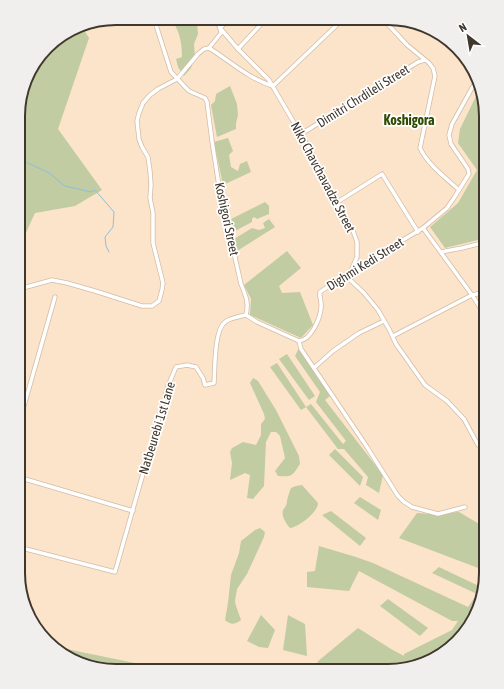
<svg xmlns="http://www.w3.org/2000/svg" width="504" height="689" font-family="'Asap Condensed',sans-serif">
<style>
.green{fill:#c1cca2}
.lines{fill:none;stroke-linecap:round;stroke-linejoin:round}
.stream{stroke:#8dbfda;stroke-width:1}
.street-casing{stroke:#d3bca4;stroke-width:5}
.street{stroke:#fff;stroke-width:3.5}
.labels{text-anchor:middle;dominant-baseline:central;stroke-width:3.5;stroke-linejoin:round;paint-order:stroke}
.street-label{font-size:13px;fill:#40372d;stroke:#fff}
.neighbourhood-label{font-size:14px;font-weight:bold;fill:#2f4c02;stroke:#fff}
.rim{fill:none;stroke:#40372d;stroke-width:2}
</style>
<rect width="100%" height="100%" fill="#fce4cb"/>
<!-- green -->
<g class="green">
<path d="M173 22H198H197L198 34 194 44 195 57 191 68 184 76 178 67 176 59 182 57C182 45 180 32 173 22Z"/>
<polygon points="83,24 82,27 89,38 58,129 102,190 75,206 35,213 19,248 19,103 31,67 51,42"/>
<polygon points="230,86 237,104 238,115 236,123 236,129 217,137 211,105 215,101 216,94"/>
<polygon points="480,88 486,116 486,238 445,248 430,227 458,203 477,170 458,143 460,129"/>
<polygon points="228,138 233,151 229,155 231,167 238,171 240,164 247,161 251,172 223,185 214,142"/>
<polygon points="265,202 269,206 269,214 257,219 254,217 252,219 252,222 235,231 233,230 229,220"/>
<polygon points="269,219 275,227 237,251 234,239 252,228 259,230 265,228 263,223"/>
<polygon points="287,251 301,268 279,286 282,293 300,292 313,325 301,338 250,315 251,299 244,285"/>
<polygon points="299,348 330,396 325,400 383,475 379,493 366,485 368,477 344,449 338,449 306,407 301,410 270,367 277,363 306,407 311,404 343,444 346,441 316,402 320,392 295,356"/>
<polygon points="287,354 315,396 309,400 279,359"/>
<path d="M253 378 258 381 276 410 299 456 300 464C292 476 293 477 278 476L275 471 285 458 280 436 276 432H271L266 442 264 486 253 499 247 498 250 475 245 473 230 480 232 463 230 452 232 448 243 442 256 445 261 435V424L265 419 264 414 250 383Z"/>
<polygon points="335,449 363,477 360,486 329,455"/>
<path d="M302 485 318 503C318 512 299 527 290 528 287 524 281 517 283 510 285 507 287 505 287 501 288 496 289 493 291 488L296 486Z"/>
<polygon points="360,497 381,510 378,520 354,503"/>
<polygon points="331,511 366,538 360,546 322,515"/>
<polygon points="459,512 486,528 486,571 399,538 417,513 430,514"/>
<path d="M260 528 265 532 264 537 247 574 237 589 235 601 236 606 241 620C234 625 231 625 225 620L228 603 231 575 239 553 241 541 255 530Z"/>
<polygon points="319,546 356,557 373,563 468,607 477,594 432,573 439,567 481,587 485,582 469,628 431,661 388,671 345,671 342,665 332,671 326,671 317,662 358,628 391,649 404,656 404,654 452,630 458,621 452,621 359,571 349,591 307,587 307,572 315,571"/>
<polygon points="388,599 428,628 420,636 380,606"/>
<polygon points="261,615 275,630 268,648 259,647 247,641"/>
<polygon points="288,615 305,624 307,656 283,650"/>
<polygon points="52,646 164,669 164,670 103,670 56,651"/>
</g>
<g class="lines">
<!-- stream -->
<polyline class="stream" points="19,159 24,161 49,173 65,186 91,192 95,190 114,212 113,227 105,237 106,246 109,252"/>
<!-- street casing -->
<g class="street-casing">
<g id="street">
<path d="M383 19 407 45 429 63 433 68 435 76 420 148C428 165 445 177 459 190"/>
<polyline points="216,21 220,28 238,49 269,80 314,157 330,195 352,228 357,242 357,257 351,271"/>
<path d="M155 22 171 72 189 91 205 98 207 102 212 141 219 186 241 284C246 296 249 303 246 315"/>
<polyline points="209,48 221,33 220,28 227,21"/>
<polyline points="238,49 264,21"/>
<polyline points="301,134 397,75 418,62 425,60"/>
<polyline points="336,203 382,174 418,232"/>
<polyline points="423,228 472,295 486,317"/>
<polyline points="441,252 462,248 486,242"/>
<polyline points="345,275 364,293 378,310 389,329 396,344 425,385 447,401 464,419 478,445 480,446 486,444"/>
<path d="M19 289 52 280 67 283 95 291 142 306H152L159 301 162 290 163 283 153 243V213L150 198 151 185 150 171 148 157 142 147 139 139 137 121 139 113 143 103 150 95 158 89 177 79 198 54 204 49 209 48C230 61 249 79 273 86L341 21V20"/>
<polyline points="246,315 257,322 299,341"/>
<polyline points="393,336 472,295 486,292"/>
<path d="M299 341C311 340 320 319 321 308 322 302 319 297 320 292L351 271 423 228 447 208 454 198 469 174 468 169 451 144 449 135 452 124 477 79"/>
<polyline points="299,341 301,349 367,447 398,496 404,502 412,507 438,514 465,507"/>
<polyline points="315,367 333,351 359,333 384,321"/>
<polyline points="18,427 55,297"/>
<polyline points="18,477 133,511"/>
<path d="M18 547 115 572 168 386 176 367 187 365 196 367 203 378 205 385 214 383C215 370 214 330 225 322 228 319 241 316 246 315"/>
</g>
</g>
<!-- street -->
<use href="#street" class="street"/>
</g>
<g class="labels">
<!-- street labels -->
<g class="street-label">
<text transform="translate(363 96) rotate(-32)">Dimitri Chrdileli Street</text>
<text transform="translate(323 177) rotate(62)">Niko Chavchavadze Street</text>
<text transform="translate(227 219) rotate(78)">Koshigori Street</text>
<text transform="translate(365 264) rotate(-32)">Dighmi Kedi Street</text>
<text transform="translate(157 428) rotate(-73)">Natbeurebi 1st Lane</text>
</g>
<!-- neighbourhood labels -->
<g class="neighbourhood-label">
<text x="409" y="120">Koshigora</text>
</g>
</g>
<!-- crop -->
<path d="M0 0H504V689H0ZM116 25H388A91 91 0 0 1 479 116V573A91 91 0 0 1 388 664H116A91 91 0 0 1 25 573V116A91 91 0 0 1 116 25Z" fill="#f0efee" fill-rule="evenodd"/>
<path class="rim" d="M116 25H388A91 91 0 0 1 479 116V573A91 91 0 0 1 388 664H116A91 91 0 0 1 25 573V116A91 91 0 0 1 116 25Z"/>
<!-- north arrow -->
<g transform="translate(468 36) rotate(329)" stroke="#ffffff" stroke-width="3" paint-order="stroke">
<path d="M0-3L7 15L0 10L-7 15Z" fill="#40372d"/>
<text y="-6" font-size="11" font-weight="bold" text-anchor="middle" fill="#40372d">N</text>
</g>
</svg>
